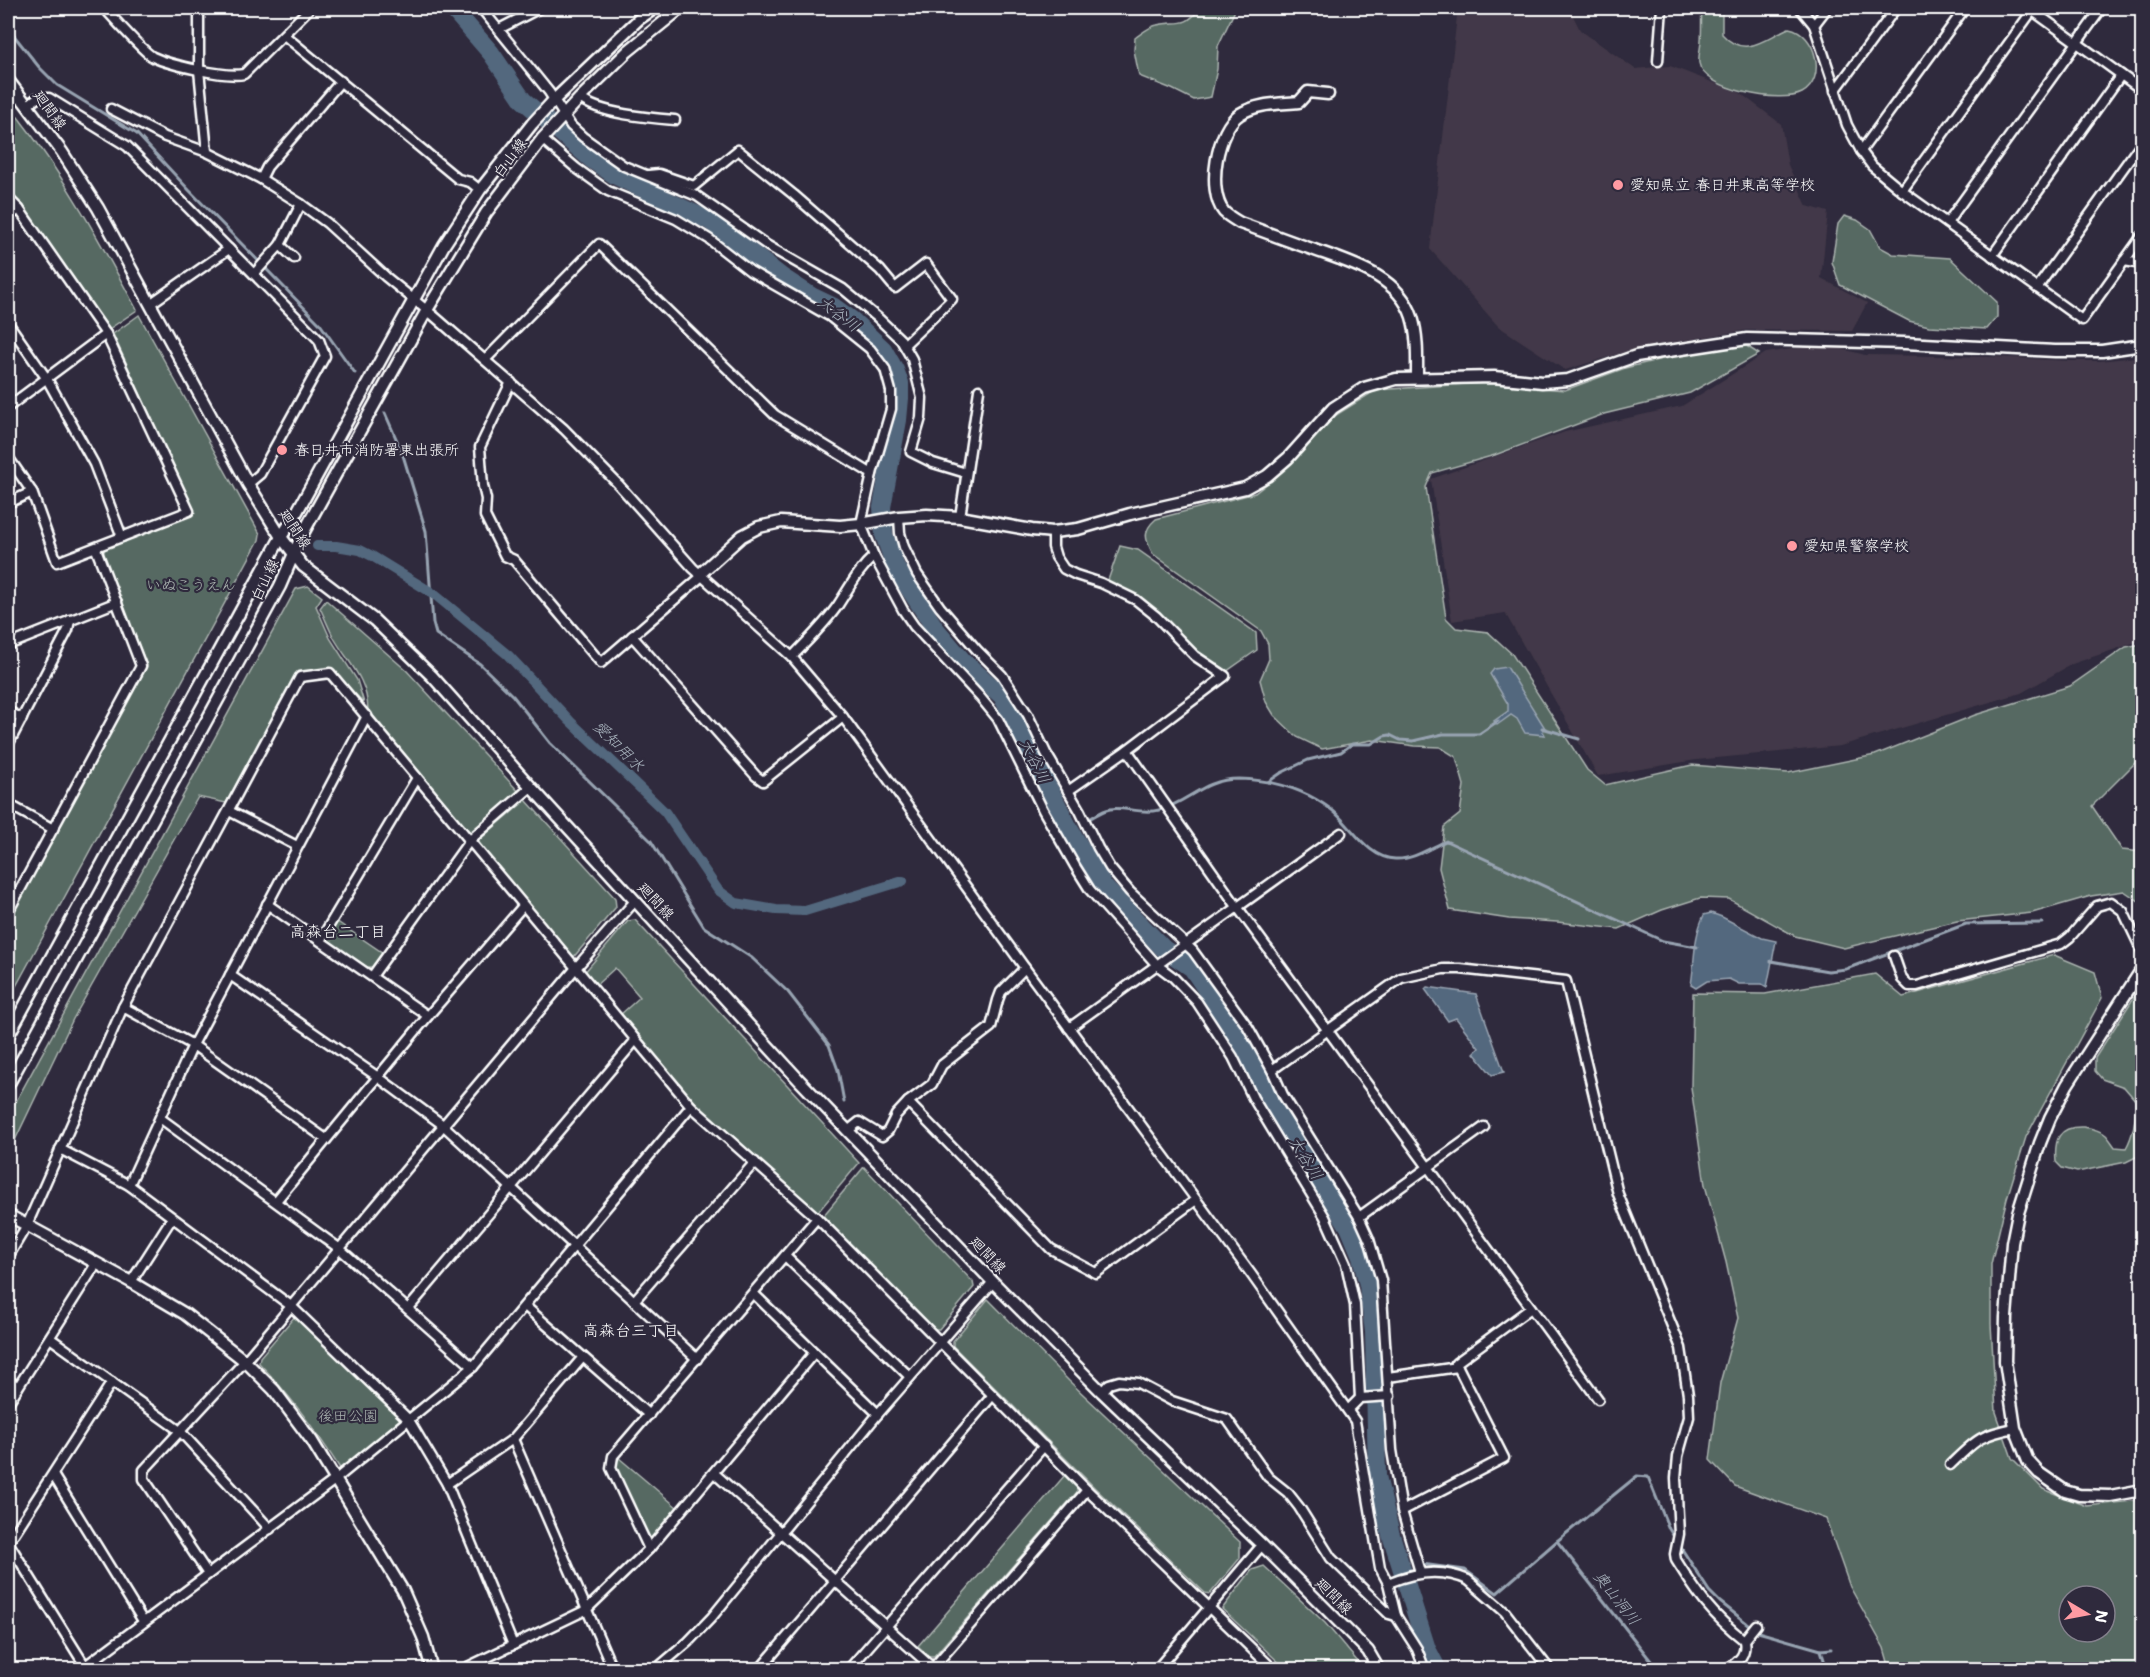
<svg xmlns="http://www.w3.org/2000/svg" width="2150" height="1677" font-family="'Shantell Sans','Klee One',sans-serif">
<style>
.built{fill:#433948}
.green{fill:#576962;stroke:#abb4b0;stroke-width:1.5;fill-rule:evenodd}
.water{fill:#53687e;stroke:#98a4b2;stroke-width:1.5}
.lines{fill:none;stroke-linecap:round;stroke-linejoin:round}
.stream{stroke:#98a4b2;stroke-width:3}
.canal{stroke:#53687e;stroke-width:10}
.river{stroke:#53687e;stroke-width:18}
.minor-casing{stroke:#fff;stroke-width:13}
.tertiary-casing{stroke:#fff;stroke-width:15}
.minor{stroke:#2f2a3d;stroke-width:8}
.tertiary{stroke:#2f2a3d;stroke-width:10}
.poi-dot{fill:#ff9aa2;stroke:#2f2a3d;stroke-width:2}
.labels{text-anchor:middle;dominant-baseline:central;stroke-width:4.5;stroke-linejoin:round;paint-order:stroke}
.street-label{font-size:15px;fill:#fff;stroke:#2f2a3d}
.poi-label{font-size:15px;fill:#fff;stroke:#2f2a3d;text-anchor:start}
.park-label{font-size:15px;fill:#abb4b0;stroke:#2f2a3d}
.water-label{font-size:16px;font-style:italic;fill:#a9b4be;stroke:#2f2a3d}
.neighbourhood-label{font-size:16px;fill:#fff;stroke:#2f2a3d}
</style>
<rect width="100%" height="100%" fill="#2f2a3d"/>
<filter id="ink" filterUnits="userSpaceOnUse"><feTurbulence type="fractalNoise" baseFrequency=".0167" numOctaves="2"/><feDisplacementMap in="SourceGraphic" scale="12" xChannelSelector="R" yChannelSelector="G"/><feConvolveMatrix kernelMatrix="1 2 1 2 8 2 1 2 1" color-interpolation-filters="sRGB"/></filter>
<g filter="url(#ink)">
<!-- built -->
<g class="built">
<polygon points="1458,8 1571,8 1571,12 1580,30 1635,69 1670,66 1740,93 1781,124 1788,165 1807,206 1828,212 1821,278 1867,303 1852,331 1747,330 1638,348 1565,370 1498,326 1430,249"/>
<polygon points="1823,344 1865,355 1998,357 2071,361 2100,361 2136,357 2142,360 2142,640 2072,664 2021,693 1840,746 1696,760 1598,776 1505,613 1452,621 1431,479 1565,432 1682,406 1766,353"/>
</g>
<!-- green -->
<g class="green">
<path d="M1200 8H1236L1218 46 1217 69 1211 97 1194 100 1172 89 1139 76 1134 50 1135 38C1142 33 1150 26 1157 25 1178 20 1185 29 1200 8Z"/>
<path d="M1702 8H1720L1722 12V34C1745 60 1765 38 1789 28 1817 33 1827 80 1802 93 1781 104 1703 90 1699 63 1698 56 1701 47 1701 40 1702 29 1701 18 1702 8Z"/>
<path d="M9 116 18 117C65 177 101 243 137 310L109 329 22 205 8 191Z"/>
<polygon points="1844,216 1857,220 1870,229 1880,247 1893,254 1950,258 1997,302 1997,317 1987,329 1929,326 1909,321 1840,285 1832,262 1838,224"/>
<polygon points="139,315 260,534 259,540 8,1001 8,921 147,666 103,554 105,549 192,515 194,511 113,334"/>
<path d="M1745 345 1759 354 1690 393 1604 414 1495 455 1432 473 1426 487 1446 618 1456 628 1488 632 1512 654 1587 770 1605 785 1692 765 1788 773 1875 755 1975 715 2070 686 2126 647 2142 644V756L2092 806 2122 850 2142 852V903L2124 891 2091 896 2032 913 1957 921 1844 948 1795 936 1729 899 1700 898 1662 910 1619 929 1557 922 1509 919 1450 910 1439 868 1444 827 1460 814 1464 785 1456 757 1440 747 1415 746 1372 740 1322 749 1297 737 1274 715 1266 702 1260 680 1269 659 1268 644 1261 631 1153 554C1145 539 1142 531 1156 519L1255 493 1278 475 1336 415 1376 390 1481 383 1565 390 1625 368 1666 358Z"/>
<polygon points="1120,546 1138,550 1256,633 1257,650 1227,671 1197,653 1156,611 1141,600 1107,583"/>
<polygon points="308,586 322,597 316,606 330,638 357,680 364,703 331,668 300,672 295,674 226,803 198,797 73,1019 8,1155 8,1116 296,589"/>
<path d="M326 600 407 671 520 793 474 832 468 831 368 710C367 678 349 664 334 638 329 629 325 618 320 608Z"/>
<polygon points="526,800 615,898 616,907 572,959 479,845 479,840"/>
<polygon points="635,920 859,1163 818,1212 693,1101 620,1015 640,997 615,968 595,986 584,973 628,921"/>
<polygon points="336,921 383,953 372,967 367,967 329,941 327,935"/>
<path d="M2054 955 2095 972 2102 998 2026 1137 2007 1198 1991 1264V1324L1996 1412 2012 1458 2043 1489 2087 1506 2142 1500V1669H1890L1884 1648 1850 1587 1826 1519 1735 1486 1710 1460 1720 1383 1738 1318 1726 1262 1705 1185 1691 1087 1693 993 1765 994 1875 974 1903 997ZM2069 1596H2105V1632H2069Z"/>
<path d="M2142 985V1154L2126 1162 2077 1172 2062 1168 2056 1162C2054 1140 2058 1126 2083 1127 2090 1128 2101 1131 2106 1135 2109 1138 2112 1143 2115 1147L2126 1148C2134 1134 2136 1118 2136 1101L2124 1087 2102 1079 2095 1071V1058Z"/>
<polygon points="864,1167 973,1282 974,1287 939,1329 934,1329 823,1216"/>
<polygon points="988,1299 1069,1381 1240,1542 1240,1558 1210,1594 1205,1593 1095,1488 953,1346 953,1341"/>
<path d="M295 1316 400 1417V1421L341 1470C317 1432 291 1396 259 1363L260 1357Z"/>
<polygon points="619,1458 678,1508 652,1539 647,1539 615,1466"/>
<polygon points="1065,1475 1077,1487 1077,1492 934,1656 929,1656 918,1646"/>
<polygon points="1264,1566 1325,1623 1364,1669 1286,1669 1222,1609 1252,1570"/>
</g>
<!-- water -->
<g class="water">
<polygon points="1507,667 1545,728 1543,731 1545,735 1525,733 1517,719 1511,715 1497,725 1494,721 1508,711 1508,704 1490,674 1494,669"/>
<path d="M1711 913 1722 917 1762 938 1776 941 1767 987 1762 984H1739L1729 979 1707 981 1696 988 1691 985C1695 961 1693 938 1704 915Z"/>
<polygon points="1427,987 1476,994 1504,1072 1492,1075 1474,1053 1479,1048 1456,1018 1448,1021 1425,989"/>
</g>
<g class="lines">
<!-- stream -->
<g class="stream">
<polyline points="8,28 39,67 57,85 137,134 189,190 320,324 355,373"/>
<polyline points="385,413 402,452 426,531 433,623 436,634 480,664 513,696 550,743 651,841 704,927 752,958 788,992 829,1045 838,1070 844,1102"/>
<polyline points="1542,728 1579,739"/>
<polyline points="1268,782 1281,773 1308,760 1341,752 1352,744 1371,744 1384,736 1390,735 1400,740 1413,741 1443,734 1479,734 1498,721"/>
<path d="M1089 819C1095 816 1103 810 1110 809 1124 806 1142 815 1159 810 1190 802 1202 779 1239 779 1272 780 1305 789 1332 810 1352 826 1367 858 1395 859 1413 860 1430 848 1446 841L1663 941 1697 947"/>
<polyline points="1771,961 1828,971 1846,969 1966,924 2042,923"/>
<polyline points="1557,1541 1658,1670"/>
<polyline points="1399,1561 1408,1562"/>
<polyline points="1422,1564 1465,1570 1497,1593 1557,1541 1637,1476 1648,1477 1669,1529 1709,1591 1720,1602 1758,1632 1821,1650 1831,1649"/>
<polyline points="1821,1650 1827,1670"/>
</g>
<!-- canal -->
<polyline class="canal" points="317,546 336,546 360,550 372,556 434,594 508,655 570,721 665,812 718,890 736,903 776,910 805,911 903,881"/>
<!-- river -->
<polyline class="river" points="452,8 491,53 523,100 591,159 616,176 710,221 782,277 813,297 834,307 852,320 883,349 895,370 900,383 900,398 898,420 882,507 884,535 896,568 935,628 963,661 1002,696 1070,830 1104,887 1164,949 1192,968 1242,1043 1278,1114 1349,1227 1361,1256 1368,1285 1374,1332 1377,1476 1391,1535 1427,1649 1438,1670"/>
<!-- minor casing -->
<g class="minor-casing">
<g id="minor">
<path d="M104 8C114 18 143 52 153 57 170 65 227 78 244 74L310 8"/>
<polyline points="199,8 199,70 207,152 261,179 301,204 327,223 386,277 434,316 564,429 618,484 693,568 792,657 843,717 1025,968 1251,1274 1355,1421 1380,1568 1388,1583 1396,1616 1417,1649 1425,1670"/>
<polyline points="481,8 549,92 571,126 583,137 624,166 697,196 768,246 843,289 878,318 901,340 912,359 922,398 921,418 911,452 933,463 966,473"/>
<polyline points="1800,8 1814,25 1847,125 1861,151 1872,166 1902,191 2082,320 2142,236"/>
<polyline points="2029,8 2142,90"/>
<polyline points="1814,25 1827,8"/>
<polyline points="499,29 540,8"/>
<polyline points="284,35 458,179 470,182 480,190"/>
<polyline points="1658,61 1662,8"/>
<polyline points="1835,91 1896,8"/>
<path d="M580 98C599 114 650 118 675 120"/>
<polyline points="8,105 21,96"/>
<polyline points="28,105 37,98 49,98 127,146 319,340 325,356 260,474 248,484"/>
<polyline points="111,109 165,137 207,152"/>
<polyline points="542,139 576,168 608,191 676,219 709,239 750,271 829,316 870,349 885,369 891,391 891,409 872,474 861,524 874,556 903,610 914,626 980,697 998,719 1043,810 1075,866 1090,890 1157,965 1173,977 1197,1002 1233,1057 1253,1098 1325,1217 1346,1264 1355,1305 1360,1398"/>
<polyline points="1861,151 1965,8"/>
<polyline points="649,175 659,174 694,186 738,150 794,195 880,270 895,288 926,264 952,299 904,345"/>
<polyline points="261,179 267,167 341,81"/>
<polyline points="1902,191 2032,11"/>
<polyline points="8,198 19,209 106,334 189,511 57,562 32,492 8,457"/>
<polyline points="8,217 19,209"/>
<polyline points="1947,223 2102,8"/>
<polyline points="280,245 294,258"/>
<polyline points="1992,256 2121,75"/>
<polyline points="2124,261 2142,264"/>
<polyline points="254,274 280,245 301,204"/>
<polyline points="2037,288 2142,142"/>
<polyline points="150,304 229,249"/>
<polyline points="8,323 47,379 94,464 122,537"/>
<polyline points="485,360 599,244 775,415 872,474"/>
<polyline points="511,382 480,447 483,486 486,499 485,516 505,556 514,560 601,663 702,576"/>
<polyline points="8,407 106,334"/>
<polyline points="8,503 32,492"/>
<polyline points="899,517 900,533 904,547 917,574 940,607 977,650 1002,675 1028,715 1046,753 1080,811 1098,848 1110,868 1130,892 1193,951 1248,1027 1272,1070 1283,1095 1359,1217 1369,1239 1381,1280 1392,1450 1402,1511 1420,1572"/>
<polyline points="960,517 979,390"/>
<polyline points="1053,532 1053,547 1056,557 1064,569 1076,575 1101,583 1136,600 1156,616 1195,656 1225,676 1127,750 1068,791"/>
<polyline points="632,636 756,776 763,781 843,717"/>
<polyline points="8,645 117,602"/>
<path d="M792 657C808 640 825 624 838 605 850 587 858 570 874 556"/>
<polyline points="8,711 22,719"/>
<polyline points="8,745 68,630 70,620"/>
<polyline points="1127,750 1238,908 1598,1399"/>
<polyline points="8,804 53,829"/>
<polyline points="229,811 297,846"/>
<polyline points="267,904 428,1016"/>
<polyline points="8,912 141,666 96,549"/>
<polyline points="321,939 417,778"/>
<polyline points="1894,956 1902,979 1909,986 1917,986 2061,944 2070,937 2097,906 2111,902 2123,911 2142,951"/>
<polyline points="230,975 378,1077 443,1125 697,1359"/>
<polyline points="373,975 470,840 531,787"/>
<polyline points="123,1007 193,1045 326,1139"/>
<polyline points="1069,1028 1341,833"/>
<path d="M1272 1070 1401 978 1443 969H1460L1566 981 1618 1194 1681 1348 1688 1395 1689 1417 1678 1456 1676 1478 1679 1534 1675 1554 1676 1560C1698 1595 1711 1614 1744 1640"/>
<polyline points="908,1102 1051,1249 1096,1273 1196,1200"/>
<polyline points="160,1118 340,1249 473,1367"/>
<polyline points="849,1130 859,1122 882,1136 888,1131 896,1115 908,1102 932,1084 942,1065 991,1027 998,1000 1001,992 1025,968"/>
<polyline points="60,1149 129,1185 291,1306 409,1420 447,1484 513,1645"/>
<polyline points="129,1185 193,1045 367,716"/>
<polyline points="276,1201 428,1016 523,906"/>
<polyline points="1359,1217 1484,1127"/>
<polyline points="785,1256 910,1377"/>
<polyline points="8,1257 27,1225 123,1007 300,677 330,673 691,1106 817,1218 1087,1490 1274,1670"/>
<polyline points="131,1282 172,1218"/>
<polyline points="753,1293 878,1414"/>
<polyline points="634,1301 755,1162"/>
<polyline points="525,1306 649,1415"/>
<polyline points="408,1309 635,1041"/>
<polyline points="50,1338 180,1431 270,1529"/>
<polyline points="1388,1377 1458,1367"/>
<polyline points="8,1380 18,1387"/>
<polyline points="1102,1392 1109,1384 1119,1381 1138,1383 1172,1401 1227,1419 1268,1477 1288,1493 1299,1507 1331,1558 1389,1614 1396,1616"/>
<polyline points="8,1403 96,1264"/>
<polyline points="1348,1410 1360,1398 1390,1396"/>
<polyline points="513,1439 613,1670"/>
<path d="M1950 1465C1976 1440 1979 1435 2015 1428"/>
<polyline points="714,1473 935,1670"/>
<polyline points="53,1475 143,1621"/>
<polyline points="447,1484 513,1439 583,1357"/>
<polyline points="1402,1511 1504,1458 1456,1363 1531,1308"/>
<polyline points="8,1542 87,1669"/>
<polyline points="8,1543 112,1382"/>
<polyline points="649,1549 611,1468 613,1456 817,1218"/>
<polyline points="208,1574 144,1479 144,1470 245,1361 575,969 635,901"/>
<path d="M1388 1583C1414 1572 1442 1568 1468 1580L1505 1612 1550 1670"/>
<polyline points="80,1670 336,1479 473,1367 691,1106"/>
<polyline points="461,1670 586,1610 649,1549 814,1353"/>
<polyline points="655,1670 688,1642 712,1617 878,1414 993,1282"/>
<polyline points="759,1670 992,1396"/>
<polyline points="848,1670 1044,1446"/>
<polyline points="931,1670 1087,1490"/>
<polyline points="1156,1670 1262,1545"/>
<path d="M1726 1670C1738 1661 1747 1656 1744 1640L1756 1625"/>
</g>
</g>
<!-- tertiary casing -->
<g class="tertiary-casing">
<g id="tertiary">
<polyline points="8,80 62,152 98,208 248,484 281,537 303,566 374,620 432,676 531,787 800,1081 993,1282 1102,1392 1262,1545 1368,1651 1379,1670"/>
<path d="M1328 94 1308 92 1299 102C1279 104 1258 103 1240 114 1217 129 1206 190 1224 212 1228 216 1235 220 1240 223 1263 231 1286 240 1309 248 1347 262 1398 274 1412 317 1418 337 1417 357 1417 377"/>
<polyline points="700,574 742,536 759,527 781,522 840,526 861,524 899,517 927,515 960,517 1032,530 1053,532 1078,529 1130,514 1245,488 1267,476 1288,458 1333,408 1364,388 1396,379 1494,377 1542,382 1568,380 1636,356 1747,339 1905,343 2055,351 2102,351 2142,345"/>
<polyline points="2142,969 2067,1085 2050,1118 2040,1143 2018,1213 2012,1243 2006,1317 2005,1361 2015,1428 2028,1461 2039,1473 2065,1491 2079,1495 2110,1496 2142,1490"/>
<polyline points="8,1036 281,537 293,519 444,245 480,190 532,124 554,100 639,19 655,8"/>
<polyline points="8,1085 280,586 302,535 427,310 486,213 542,139 580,98 628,51 681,8"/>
<polyline points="8,1215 131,1282 185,1314 245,1361 274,1390 312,1441 403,1591 423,1637 432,1670"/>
</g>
</g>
<!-- minor -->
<use href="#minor" class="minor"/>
<!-- tertiary -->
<use href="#tertiary" class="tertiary"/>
</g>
</g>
<!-- markers -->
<g class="poi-dot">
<circle cx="1618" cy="185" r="6"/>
<circle cx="282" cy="450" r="6"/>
<circle cx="1792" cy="546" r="6"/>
</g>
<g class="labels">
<!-- street labels -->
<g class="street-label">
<text transform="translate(50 110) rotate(54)">廻間線</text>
<text transform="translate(510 158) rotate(-53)">白山線</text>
<text transform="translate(295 529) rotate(56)">廻間線</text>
<text transform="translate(265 580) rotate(-65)">白山線</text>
<text transform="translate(656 901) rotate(47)">廻間線</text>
<text transform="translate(988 1255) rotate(46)">廻間線</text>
<text transform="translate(1334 1596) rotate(45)">廻間線</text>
</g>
<!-- poi labels -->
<g class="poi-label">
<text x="1630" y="185">愛知県立 春日井東高等学校</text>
<text x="294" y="450">春日井市消防署東出張所</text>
<text x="1804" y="546">愛知県警察学校</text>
</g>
<!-- park labels -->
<g class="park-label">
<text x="191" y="585">いぬこうえん</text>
<text x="348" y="1416">後田公園</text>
</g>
<!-- water labels -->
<g class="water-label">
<text transform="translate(839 314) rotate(37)">大谷川</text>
<text transform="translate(619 746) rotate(45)">愛知用水</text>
<text transform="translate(1035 761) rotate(63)">大谷川</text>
<text transform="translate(1306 1158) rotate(58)">大谷川</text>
<text transform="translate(1617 1598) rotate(52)">奥山洞川</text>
</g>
<!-- neighbourhood labels -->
<g class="neighbourhood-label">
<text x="338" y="931">高森台二丁目</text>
<text x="631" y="1330">高森台三丁目</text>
</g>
</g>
<!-- margin -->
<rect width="2150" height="1677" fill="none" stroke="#2f2a3d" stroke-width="30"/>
<rect x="15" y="15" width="2120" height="1647" fill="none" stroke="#fff" stroke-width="2" filter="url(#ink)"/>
<!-- north arrow -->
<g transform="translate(2087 1614) rotate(100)"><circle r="28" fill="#2f2a3d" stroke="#827f8b" stroke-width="1.5"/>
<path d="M0-4.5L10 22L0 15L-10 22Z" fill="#ff9aa2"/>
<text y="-9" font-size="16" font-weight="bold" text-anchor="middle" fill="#ffffff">N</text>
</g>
</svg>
